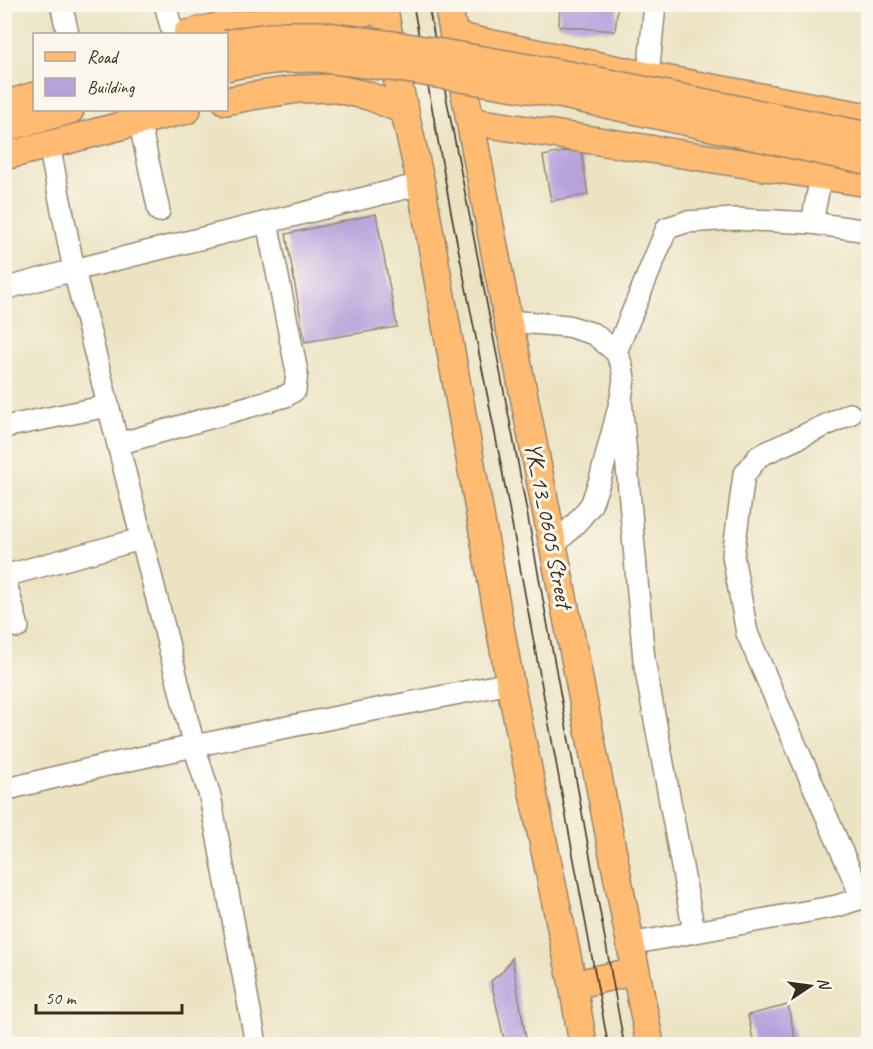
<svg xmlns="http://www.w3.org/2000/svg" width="873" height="1049" font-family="Caveat,sans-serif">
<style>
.building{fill:#b8a2dc}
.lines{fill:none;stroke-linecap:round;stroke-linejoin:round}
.minor-casing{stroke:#948670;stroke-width:24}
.major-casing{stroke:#948670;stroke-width:30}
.minor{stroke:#fff;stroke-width:21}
.major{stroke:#ffbb71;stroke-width:27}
.tram{stroke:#3b2a1e;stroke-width:1.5}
.major-bridge-casing{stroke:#948670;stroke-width:30;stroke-linecap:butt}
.major-bridge{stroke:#ffbb71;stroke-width:27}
.labels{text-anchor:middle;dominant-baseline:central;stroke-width:6;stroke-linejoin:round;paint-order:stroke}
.street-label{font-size:24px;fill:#3b2a1e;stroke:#fbf7ec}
</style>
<rect width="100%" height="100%" fill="#fbf7ec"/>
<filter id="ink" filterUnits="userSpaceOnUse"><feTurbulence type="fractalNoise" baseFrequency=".0167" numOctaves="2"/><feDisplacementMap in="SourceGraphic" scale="12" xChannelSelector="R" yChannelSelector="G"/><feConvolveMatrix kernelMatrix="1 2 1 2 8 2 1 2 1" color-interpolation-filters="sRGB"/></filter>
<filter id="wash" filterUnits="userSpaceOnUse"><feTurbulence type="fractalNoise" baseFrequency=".008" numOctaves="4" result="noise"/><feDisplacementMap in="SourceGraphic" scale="24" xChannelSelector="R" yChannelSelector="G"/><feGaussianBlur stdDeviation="1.35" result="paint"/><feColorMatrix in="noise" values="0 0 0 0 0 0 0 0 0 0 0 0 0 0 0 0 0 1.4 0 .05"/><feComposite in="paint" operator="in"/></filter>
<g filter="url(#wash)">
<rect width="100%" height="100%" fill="#ece3c2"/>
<g id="blocks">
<!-- building -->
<g class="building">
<polygon points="560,4 618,4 615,31 559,26"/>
<polygon points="581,148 588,195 551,201 543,156"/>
<polygon points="376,214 397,327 305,342 286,234"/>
<polygon points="512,958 527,1044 505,1044 491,981 503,971"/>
<polygon points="788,1005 796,1044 754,1044 748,1015"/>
</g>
</g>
</g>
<g filter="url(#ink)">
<use href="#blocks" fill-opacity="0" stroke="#948670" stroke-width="1.5"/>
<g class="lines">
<!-- minor casing -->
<g class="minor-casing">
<g id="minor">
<polyline points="61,4 68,34"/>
<polyline points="165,4 173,34"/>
<polyline points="648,76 655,4"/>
<polyline points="139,120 159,211"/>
<polyline points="49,145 74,270 194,746 210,796 256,1044"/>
<polyline points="812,223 821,176"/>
<polyline points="4,289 74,270 421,184"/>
<polyline points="508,321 568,326 594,334 616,352 622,366 624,379 621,399 600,480 591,505 577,522 553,547"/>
<polyline points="616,352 667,228 686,222 734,219 812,223 868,231"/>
<polyline points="621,399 644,660 694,932"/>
<polyline points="850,414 759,456 744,475 733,556 747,633 862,898"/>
<polyline points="4,427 108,406"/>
<polyline points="118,444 286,396 295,390 297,372 267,222"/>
<polyline points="18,627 4,576 141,539"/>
<path d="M4 790C172 747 341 717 510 683"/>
<polyline points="630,944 837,906 868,896"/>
</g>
</g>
<!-- major casing -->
<g class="major-casing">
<g id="major">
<polyline points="383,4 395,69 421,184 510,683 573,985 583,1044"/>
<polyline points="448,4 508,321 514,345 650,1044"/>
<polyline points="187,34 217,27 384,10"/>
<polyline points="454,36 648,76 868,117"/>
<polyline points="226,101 252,96 299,89 333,88 369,96 405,111"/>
<polyline points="4,105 34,96"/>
<polyline points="470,121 868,183"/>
<polyline points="4,128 70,110"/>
<path d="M4 156C66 142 125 123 187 110"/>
<polyline points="573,985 636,971"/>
</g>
</g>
<!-- minor -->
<use href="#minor" class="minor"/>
<!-- major -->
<use href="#major" class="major"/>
<!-- tram -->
<g class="tram">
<polyline points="413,4 451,212 500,459 608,1044"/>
<polyline points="428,4 517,458 578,790 624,1044"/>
</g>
<!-- major-bridge casing -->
<g class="major-bridge-casing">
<g id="major-bridge">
<polyline points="226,44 248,40 285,35 321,35 401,46 569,75 868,136"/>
<polyline points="226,67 240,64 282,59 318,58 406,69 564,95 868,161"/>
</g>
</g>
<!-- major-bridge -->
<use href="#major-bridge" class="major-bridge"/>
</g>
</g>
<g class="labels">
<!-- street labels -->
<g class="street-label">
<text transform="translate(549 525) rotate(79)">YK_13_0605 Street</text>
</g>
</g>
<!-- margin -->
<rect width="873" height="1049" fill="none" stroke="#fbf7ec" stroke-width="24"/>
<!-- legend -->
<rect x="33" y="33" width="195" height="78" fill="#fbf7ec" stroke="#aea59a" stroke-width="1.5"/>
<rect x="45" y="52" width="30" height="9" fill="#ffbb71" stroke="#aea59a" stroke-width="1.5"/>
<text x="87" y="63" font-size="18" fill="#3b2a1e">Road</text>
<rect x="45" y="78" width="30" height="18" fill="#b8a2dc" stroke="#aea59a" stroke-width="1.5"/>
<text x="87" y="93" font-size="18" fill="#3b2a1e">Building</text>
<!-- north arrow -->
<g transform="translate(810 986) rotate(77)" stroke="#fbf7ec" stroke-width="4.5" paint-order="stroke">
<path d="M0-4.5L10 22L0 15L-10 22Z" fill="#3b2a1e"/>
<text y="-9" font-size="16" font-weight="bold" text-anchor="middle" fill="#3b2a1e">N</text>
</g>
<!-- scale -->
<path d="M36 1004v9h146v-9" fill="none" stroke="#3b2a1e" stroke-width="3"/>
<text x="45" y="1004" font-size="18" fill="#3b2a1e" stroke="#fbf7ec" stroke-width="4.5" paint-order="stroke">50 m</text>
</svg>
